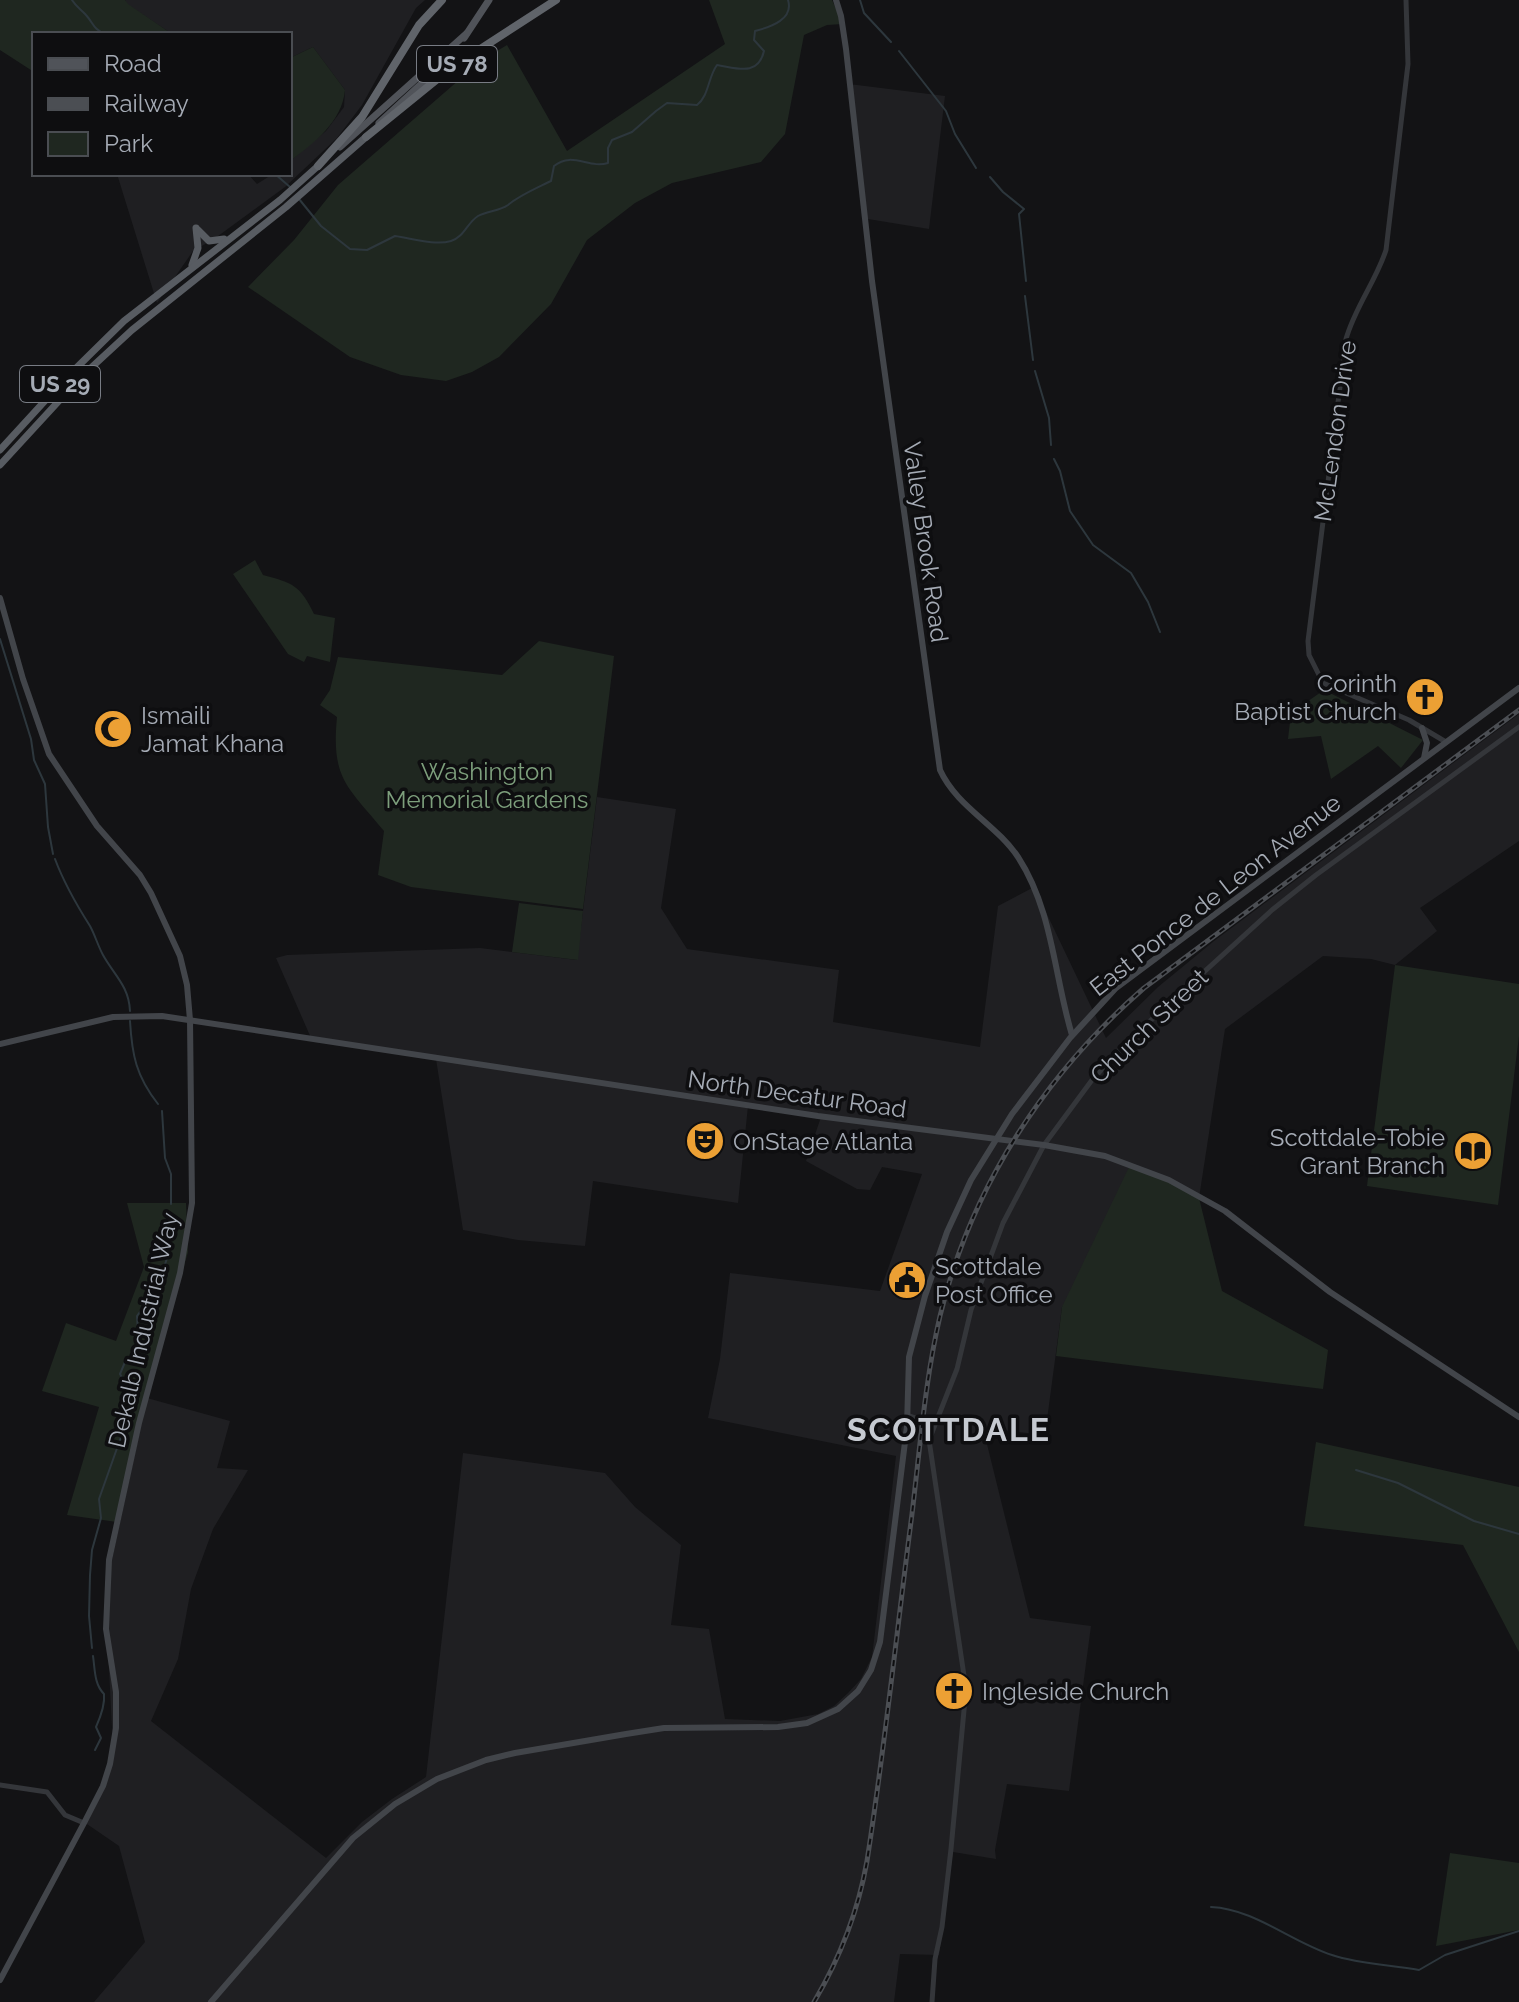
<svg xmlns="http://www.w3.org/2000/svg" width="1519" height="2002" font-family="Raleway,sans-serif">
<style>
.built{fill:#1f1f22}
.green{fill:#1f2720}
.lines{fill:none;stroke-linecap:round;stroke-linejoin:round}
.stream{stroke:#2d373d;stroke-width:2}
.tertiary{stroke:#34363a;stroke-width:5}
.secondary{stroke:#42454a;stroke-width:6}
.primary{stroke:#505359;stroke-width:7}
.trunk{stroke:#585c62;stroke-width:7}
.motorway{stroke:#60646a;stroke-width:8}
.rail-casing{stroke:#4b4e53;stroke-width:5}
.rail{stroke:#0e0e10;stroke-width:2;stroke-dasharray:6;stroke-linecap:butt}
.labels{text-anchor:middle;dominant-baseline:central;stroke-width:7;stroke-linejoin:round;paint-order:stroke}
.shield{fill:#0e0e10;stroke:#787c84;stroke-width:2}
.shield-label{font-size:22px;font-weight:bold;fill:#a5abb5}
.street-label{font-size:24px;fill:#a5abb5;stroke:#0e0e10}
.poi-label{font-size:24px;fill:#a5abb5;stroke:#0e0e10;text-anchor:start}
.park-label{font-size:24px;fill:#7d9f7c;stroke:#0e0e10}
.district-label{font-size:32px;font-weight:bold;letter-spacing:2px;fill:#c6cad1;stroke:#0e0e10}
</style>
<rect width="100%" height="100%" fill="#131315"/>
<!-- built -->
<g class="built">
<polygon points="125,0 425,0 416,8 362,105 337,138 285,187 214,239 193,251 157,303 117,174 248,174 257,184 273,174 290,174 290,161 326,131 344,107 345,90 313,47 290,58 290,34 172,34 127,4"/>
<polygon points="849,84 945,96 929,229 862,218"/>
<polygon points="1519,714 1519,841 1420,908 1437,931 1395,965 1371,959 1323,956 1225,1029 1199,1198 1062,1307 1045,1435 983,1428 1030,1618 1091,1626 1069,1791 1007,1784 995,1850 996,1859 953,1852 939,1955 900,1954 894,2002 94,2002 145,1942 119,1846 84,1822 108,1768 113,1747 105,1592 147,1398 230,1421 217,1468 248,1470 213,1529 191,1589 178,1659 151,1721 326,1858 362,1822 392,1799 426,1777 463,1453 605,1473 635,1507 681,1545 671,1625 709,1629 725,1719 780,1721 818,1714 834,1706 848,1693 861,1679 872,1657 896,1456 708,1418 720,1359 730,1273 880,1291 922,1174 882,1167 870,1190 857,1189 806,1161 821,1117 748,1106 738,1203 593,1181 585,1246 518,1240 463,1230 436,1059 311,1038 276,958 287,955 480,948 577,960 597,797 676,809 661,908 687,949 839,970 833,1022 980,1047 998,906 1034,887 1106,1038 1158,987 1214,941"/>
</g>
<!-- green -->
<g class="green">
<polygon points="0,0 125,0 128,4 172,34 34,34 34,72 0,50"/>
<polygon points="709,0 832,0 843,24 827,25 804,35 785,134 761,162 672,183 635,203 587,240 551,304 499,357 472,372 446,381 401,375 350,357 248,287 294,240 338,185 482,60 507,45 567,151 725,44"/>
<path d="M313 47 345 90C342 122 314 143 290 161V58Z"/>
<path d="M255 560 263 575C293 583 300 585 314 614L335 618 330 662 307 656 304 662 288 654 233 574Z"/>
<path d="M539 641 614 656 583 909 411 887 378 875 384 831C347 786 331 779 337 717L320 705 330 690 338 657 502 675Z"/>
<polygon points="1324,690 1423,740 1401,768 1378,746 1331,779 1321,736 1288,739 1291,713"/>
<polygon points="519,903 583,911 578,960 512,952"/>
<polygon points="1395,965 1519,984 1519,1036 1498,1205 1367,1186"/>
<polygon points="1130,1165 1174,1183 1199,1198 1222,1291 1328,1350 1323,1389 1056,1356 1062,1307"/>
<polygon points="127,1203 186,1203 188,1252 147,1398 117,1522 67,1515 99,1407 42,1391 66,1323 116,1341 144,1267"/>
<polygon points="1316,1442 1519,1487 1519,1652 1463,1545 1304,1526"/>
<polygon points="1450,1853 1519,1863 1519,1930 1436,1946"/>
</g>
<g class="lines">
<!-- stream -->
<g class="stream">
<path d="M72 0C77 8 81 9 86 15 94 24 93 29 105 34"/>
<polyline points="860,0 864,13 891,42"/>
<polyline points="899,51 946,111 955,134 976,168"/>
<polyline points="275,174 290,187"/>
<polyline points="990,177 1003,192 1024,209 1019,214 1026,281"/>
<path d="M299 199 321 226 350 249 367 250 395 236C411 238 435 246 451 241 464 237 467 223 478 216 487 211 500 211 508 205 520 195 537 188 551 181L554 166C572 151 589 169 608 163V148L612 140 632 132 656 111 667 103 697 105C709 96 708 77 717 65 737 68 758 77 764 51L754 40 755 31C771 27 794 19 788 0"/>
<polyline points="1025,296 1033,360"/>
<polyline points="1035,371 1049,418 1051,445"/>
<polyline points="1054,459 1060,471 1070,511 1093,545 1131,573 1148,602 1160,632"/>
<polyline points="0,639 31,739 34,760 45,784 48,827 53,854"/>
<path d="M55 859C64 883 76 904 90 926 95 935 98 946 103 955 114 975 129 986 130 1011"/>
<path d="M130 1021C132 1055 136 1076 158 1104"/>
<polyline points="162,1111 165,1158 171,1174 171,1204"/>
<polyline points="129,1416 130,1391 120,1374 125,1362 134,1357 139,1347 137,1316 158,1287 167,1258 171,1213"/>
<polyline points="1356,1470 1398,1483 1474,1521 1519,1534"/>
<polyline points="92,1648 89,1616 90,1575 92,1550 101,1518 99,1499 126,1423"/>
<path d="M93 1656C95 1669 94 1684 104 1694 105 1703 100 1718 96 1727L101 1738 95 1750"/>
<path d="M1211 1907C1255 1909 1291 1942 1332 1955 1359 1964 1391 1965 1419 1970L1445 1955 1519 1931"/>
</g>
<!-- tertiary -->
<g class="tertiary">
<path d="M1406 0 1408 64 1386 250C1376 281 1355 307 1346 339L1308 641 1309 655 1323 683 1409 720 1446 742"/>
<polyline points="907,1415 921,1420 929,1440 966,1689 951,1849 942,1927 935,1959 932,2002"/>
<polyline points="929,1440 957,1369 971,1310 1003,1223 1044,1145 1092,1080 1127,1042 1272,910 1316,875 1519,727"/>
<polyline points="0,1785 47,1792 65,1815 84,1823"/>
</g>
<!-- secondary -->
<g class="secondary">
<path d="M836 0 841 16 846 49 872 281 940 770C957 807 996 824 1018 857 1053 911 1054 976 1072 1035"/>
<polyline points="0,598 23,679 49,754 97,826 140,875 151,893 180,956 187,985 190,1020 192,1203 180,1273 139,1423 109,1560 106,1629 116,1692 116,1728 110,1764 103,1786 84,1823 0,1980"/>
<polyline points="1422,728 1427,743 1424,758"/>
<polyline points="0,1044 113,1017 162,1016 818,1116 1044,1145 1105,1156 1169,1180 1225,1211 1330,1292 1519,1417"/>
<polyline points="211,2002 353,1838 395,1804 437,1779 486,1760 515,1753 626,1734 664,1728 778,1727 807,1723 838,1709 858,1691 871,1670 880,1642 907,1426 909,1357 925,1296 947,1232 971,1180 1012,1114 1070,1038 1116,988 1519,688"/>
</g>
<!-- primary -->
<g class="primary">
<polyline points="464,38 489,0"/>
<polyline points="379,123 447,60 456,48"/>
<polyline points="340,147 466,34"/>
</g>
<!-- trunk -->
<g class="trunk">
<polyline points="198,230 209,241 224,239"/>
<polyline points="192,265 198,248 196,228"/>
<polyline points="0,450 64,380 124,321 280,200 318,166"/>
<polyline points="0,465 80,378 132,330 286,207 366,137"/>
</g>
<!-- motorway -->
<g class="motorway">
<polyline points="366,137 451,68 556,0"/>
<polyline points="318,166 362,117 419,25 442,0"/>
</g>
<!-- rail casing -->
<g class="rail-casing">
<path id="rail" d="M814 2002C840 1958 858 1912 867 1861 885 1746 897 1629 912 1514 920 1448 925 1380 940 1316 971 1187 1045 1074 1144 988L1519 710"/>
</g>
<!-- rail -->
<use href="#rail" class="rail"/>
</g>
<!-- icons -->
<defs>
<g id="church-disc" transform="scale(2)"><circle r="9.5" fill="#eca034" stroke="#0e0e10"/><path d="M-1.2-6h2.4v3.5h3.3v2.4h-3.3V6h-2.4V-.1h-3.3v-2.4h3.3Z" fill="#111"/></g>
<g id="mosque-disc" transform="scale(2)"><circle r="9.5" fill="#eca034" stroke="#0e0e10"/><path d="M3.5-4.9A6 6 0 1 0 3.5 4.9A5 5 0 1 1 3.5-4.9Z" fill="#111"/></g>
<g id="theatre-disc" transform="scale(2)"><circle r="9.5" fill="#eca034" stroke="#0e0e10"/><path d="M-5-5.5Q0-4 5-5.5V0Q5 5 0 6Q-5 5-5 0ZM-3.3-2.5H-1v1.5H-3.3ZM1-2.5H3.3v1.5H1ZM-2.8 1Q0 5.5 2.8 1Z" fill="#111"/></g>
<g id="library-disc" transform="scale(2)"><circle r="9.5" fill="#eca034" stroke="#0e0e10"/><path d="M-6-4Q-3-5.5-.7-3.5V5Q-3 3-6 4ZM6-4Q3-5.5 .7-3.5V5Q3 3 6 4Z" fill="#111"/></g>
<g id="civic-disc" transform="scale(2)"><circle r="9.5" fill="#eca034" stroke="#0e0e10"/><path d="M-.6-6.5H3V-4.5H.6V-3L4-1V1h2V6H-6V1h2V-1L-.6-3ZM-1.2 2.5V6h2.4V2.5Z" fill="#111"/></g>
</defs>
<g fill-rule="evenodd">
<use href="#church-disc" x="1425" y="697"/>
<use href="#mosque-disc" x="113" y="729"/>
<use href="#theatre-disc" x="705" y="1141"/>
<use href="#library-disc" x="1473" y="1151"/>
<use href="#civic-disc" x="907" y="1280"/>
<use href="#church-disc" x="954" y="1691"/>
</g>
<g class="labels">
<!-- shield labels -->
<g class="shield">
<rect x="417" y="46" width="80" height="36" rx="6"/>
<rect x="20" y="366" width="80" height="36" rx="6"/>
</g>
<g class="shield-label">
<text x="457" y="64">US 78</text>
<text x="60" y="384">US 29</text>
</g>
<!-- street labels -->
<g class="street-label">
<text transform="translate(1335 431) rotate(-82)">McLendon Drive</text>
<text transform="translate(926 542) rotate(82)">Valley Brook Road</text>
<text transform="translate(1215 895) rotate(-38)">East Ponce de Leon Avenue</text>
<text transform="translate(1149 1026) rotate(-44)">Church Street</text>
<text transform="translate(797 1094) rotate(8)">North Decatur Road</text>
<text transform="translate(143 1330) rotate(-77)">Dekalb Industrial Way</text>
</g>
<!-- poi labels -->
<g class="poi-label">
<text x="1397" y="683" text-anchor="end">Corinth<tspan x="1397" dy="28">Baptist Church</tspan></text>
<text x="141" y="715">Ismaili<tspan x="141" dy="28">Jamat Khana</tspan></text>
<text x="1445" y="1137" text-anchor="end">Scottdale-Tobie<tspan x="1445" dy="28">Grant Branch</tspan></text>
<text x="733" y="1141">OnStage Atlanta</text>
<text x="935" y="1266">Scottdale<tspan x="935" dy="28">Post Office</tspan></text>
<text x="982" y="1691">Ingleside Church</text>
</g>
<!-- park labels -->
<g class="park-label">
<text x="487" y="771">Washington<tspan x="487" dy="28">Memorial Gardens</tspan></text>
</g>
<!-- district labels -->
<g class="district-label">
<text x="949" y="1429">SCOTTDALE</text>
</g>
</g>
<!-- legend -->
<rect x="32" y="32" width="260" height="144" fill="#0e0e10" stroke="#4a4d52" stroke-width="2"/>
<rect x="48" y="58" width="40" height="12" fill="#505359" stroke="#4a4d52" stroke-width="2"/>
<text x="104" y="72" font-size="24" fill="#a5abb5">Road</text>
<rect x="48" y="98" width="40" height="12" fill="#4b4e53" stroke="#4a4d52" stroke-width="2"/>
<text x="104" y="112" font-size="24" fill="#a5abb5">Railway</text>
<rect x="48" y="132" width="40" height="24" fill="#1f2720" stroke="#4a4d52" stroke-width="2"/>
<text x="104" y="152" font-size="24" fill="#a5abb5">Park</text>
</svg>
